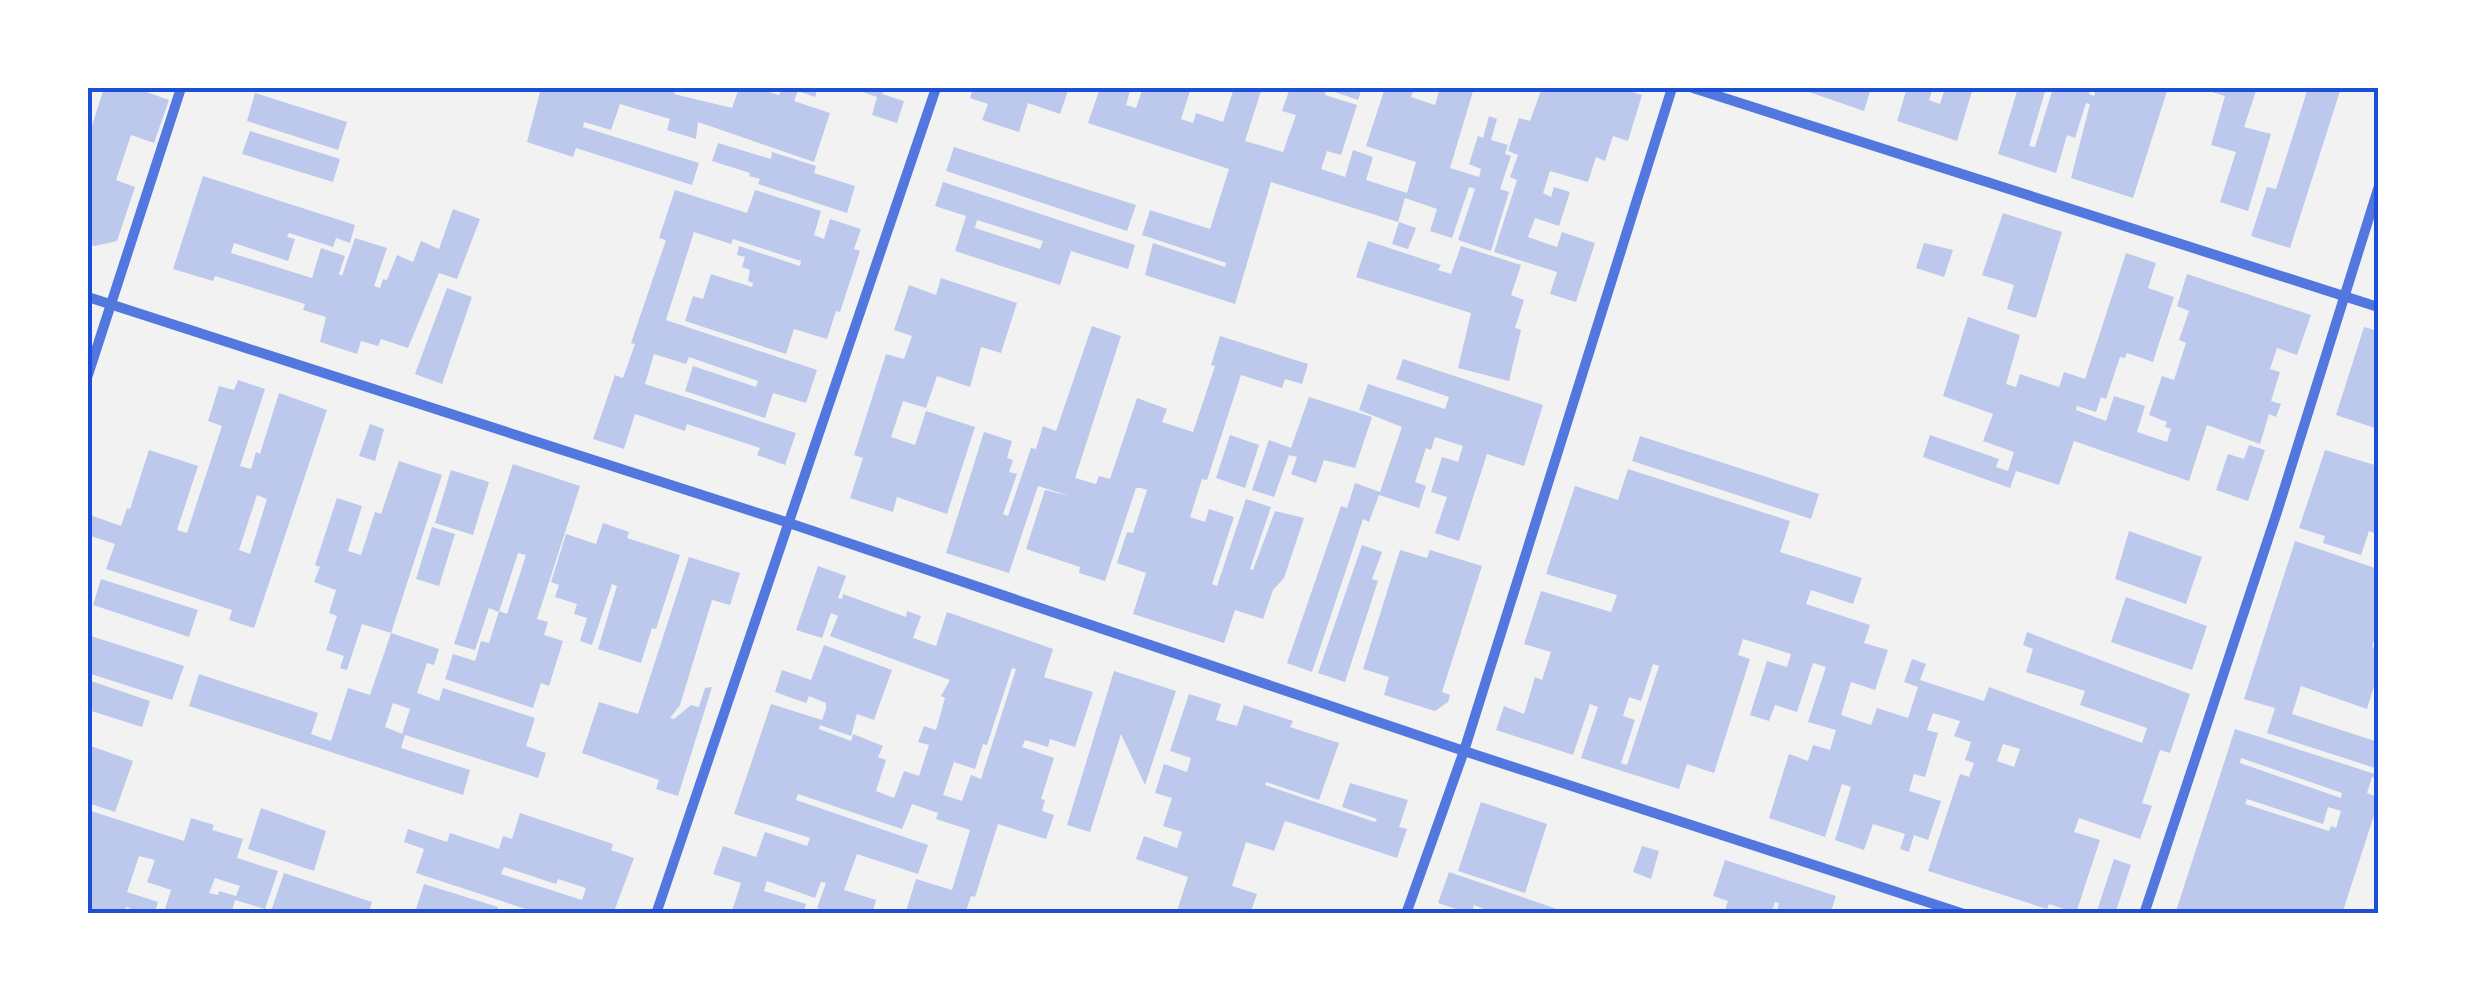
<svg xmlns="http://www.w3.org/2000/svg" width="2466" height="1001" font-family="'Varela Round',sans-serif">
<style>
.building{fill:#bdc9ec;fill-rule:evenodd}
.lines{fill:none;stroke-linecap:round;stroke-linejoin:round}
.minor{stroke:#5277de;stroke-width:10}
.neatline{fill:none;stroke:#1d4ed8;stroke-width:4}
</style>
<rect width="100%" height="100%" fill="#f2f2f2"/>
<!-- building -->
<g class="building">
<polygon points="104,88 135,88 169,100 154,143 131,135 116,180 135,187 117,241 95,246 88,244 88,138"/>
<polygon points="541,88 676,88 674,94 732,108 739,88 756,88 779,95 782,88 818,88 815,97 798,91 794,101 830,113 814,162 698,122 696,139 667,130 670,119 620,104 611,130 584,122 583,127 699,163 692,185 576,148 573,157 527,142"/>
<polygon points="851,88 884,88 882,94 904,101 897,123 872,115 877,97"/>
<polygon points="973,88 1069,88 1060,114 1028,103 1019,132 982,120 988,104 970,98"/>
<polygon points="1100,88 1131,88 1126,105 1136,108 1143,88 1191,88 1181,119 1193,123 1196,113 1223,122 1234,88 1262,88 1245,141 1283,152 1296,115 1282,111 1290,88 1362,88 1358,100 1326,89 1325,95 1357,105 1341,155 1327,151 1321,169 1345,177 1353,150 1373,157 1366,180 1407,193 1416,162 1366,146 1385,88 1414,88 1411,97 1435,105 1440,88 1474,88 1450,168 1479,177 1481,169 1469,164 1478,136 1483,138 1489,116 1497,119 1491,140 1508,145 1505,154 1511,156 1500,189 1509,192 1491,251 1458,240 1475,189 1469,187 1452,238 1430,231 1437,209 1405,198 1398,222 1271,182 1235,304 1145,275 1153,243 1225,267 1226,263 1142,235 1150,210 1210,229 1229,169 1088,123"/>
<polygon points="1542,88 1619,88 1642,95 1628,141 1613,136 1605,161 1596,157 1588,182 1550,171 1543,193 1551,197 1554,187 1570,192 1559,226 1535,218 1528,237 1557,247 1562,232 1595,243 1576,302 1550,294 1557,272 1494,252 1517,180 1510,177 1518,155 1508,151 1519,118 1530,121"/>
<polygon points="1807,88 1871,88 1864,111 1806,91"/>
<polygon points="1907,88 1933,88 1929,100 1940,104 1945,88 1973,88 1957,141 1897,121"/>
<polygon points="2018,88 2046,88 2029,146 2035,147 2053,88 2090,88 2089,94 2094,96 2096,88 2168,88 2133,198 2071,178 2090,104 2086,103 2075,138 2067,135 2056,173 1998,154"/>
<polygon points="2213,88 2257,88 2244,127 2271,134 2248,211 2220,202 2236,152 2211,145 2225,96 2212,92"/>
<polygon points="2308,88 2341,88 2290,248 2251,236 2267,187 2276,189"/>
<polygon points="255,93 347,122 338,150 247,121"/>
<polygon points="250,131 340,159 333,182 242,154"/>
<polygon points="718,143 771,159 772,152 816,166 814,173 855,186 847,213 758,184 760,179 749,176 750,173 712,161"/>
<polygon points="954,147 1136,205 1127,231 946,171"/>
<polygon points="203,176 355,225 350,243 336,238 333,247 289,233 287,237 295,239 288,261 234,243 231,253 312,278 321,248 345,256 339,274 342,276 355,238 387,248 374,286 380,288 383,279 387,280 397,255 413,262 421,241 439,249 453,209 480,219 457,279 439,273 408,348 381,339 378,346 361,341 357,354 320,342 326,317 303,310 305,304 215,276 213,281 173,269"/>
<path d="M943 182 1135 245 1128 269 1071 251 1060 285 955 251 966 216 935 206ZM977 220 1043 241 1040 249 975 228Z"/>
<polygon points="675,190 747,213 755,190 821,211 814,235 824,239 830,219 861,229 854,249 860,251 840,312 836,311 827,339 794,329 786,354 685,321 693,296 703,299 711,274 752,287 753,283 748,281 750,270 742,267 745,257 737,255 739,246 800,266 801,261 733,239 731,244 694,232 666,320 817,370 806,403 773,393 765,418 685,391 693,366 756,387 758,381 689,357 686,364 654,354 645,384 796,433 785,465 757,455 760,448 687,424 685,431 635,414 624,449 593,439 615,375 623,378 635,344 631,343 666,240 659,238"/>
<polygon points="2003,213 2062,232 2036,318 2007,309 2014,285 1982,275"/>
<polygon points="1399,222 1416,228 1408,249 1392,244"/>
<polygon points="1368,241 1441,265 1438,270 1451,274 1461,246 1521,265 1511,295 1524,300 1515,328 1521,330 1509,381 1458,368 1471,313 1356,277"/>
<polygon points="1924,243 1953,250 1944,277 1916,268"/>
<polygon points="2126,253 2156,263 2148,288 2174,297 2153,362 2127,353 2125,358 2120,357 2106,399 2101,397 2096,412 2077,406 2076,410 2106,421 2114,396 2145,406 2137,432 2167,442 2171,429 2165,427 2167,422 2149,415 2162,376 2174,380 2186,343 2179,340 2189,311 2177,306 2187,274 2311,315 2297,355 2277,348 2270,369 2280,372 2271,401 2281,404 2276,417 2269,414 2260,444 2207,425 2189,481 2074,441 2059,485 2016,471 2010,488 1923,457 1930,435 1999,459 1996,467 2008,471 2014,452 1983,441 1993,414 1943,396 1968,317 2020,335 2006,384 2016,387 2020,374 2059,387 2064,372 2085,379"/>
<polygon points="941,278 1017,303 1001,353 981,347 970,387 937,376 926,408 903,401 891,437 915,445 926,411 975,427 947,514 897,497 893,512 850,498 863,458 854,455 886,354 904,359 912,336 894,330 909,285 936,295"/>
<polygon points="447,288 472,297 442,384 415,374"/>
<polygon points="1092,326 1121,336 1075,478 1096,484 1099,476 1110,479 1137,398 1167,409 1162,422 1193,432 1215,366 1211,365 1220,336 1308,364 1302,384 1285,379 1282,388 1241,375 1207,480 1202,479 1190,517 1205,522 1209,509 1234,517 1212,584 1217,586 1246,499 1271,507 1250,569 1253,570 1275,511 1304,518 1284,578 1273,590 1263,619 1235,610 1224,643 1133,614 1146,573 1117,563 1127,532 1133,533 1147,490 1141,488 1136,488 1105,581 1079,573 1080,567 1026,549 1045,490 1070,496 1038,486 1009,573 946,553 984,432 1012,441 1007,458 1013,460 1009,472 1017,474 1003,514 1008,516 1031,448 1036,449 1043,426 1056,431"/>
<polygon points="2364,327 2378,331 2378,429 2336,415"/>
<polygon points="1403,359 1543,405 1524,466 1487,454 1459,541 1435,533 1447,497 1431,492 1442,457 1458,462 1463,446 1435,437 1431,450 1426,448 1415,482 1426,486 1419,508 1379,495 1369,522 1363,519 1312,672 1287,663 1341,506 1347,508 1355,483 1380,492 1402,427 1359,410 1368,384 1445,409 1449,397 1396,379"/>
<path d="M238 380 265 389 240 466 251 469 256 452 260 454 279 393 327 410 254 628 229 620 232 610 106 569 115 544 88 535 90 515 121 526 127 508 130 509 149 450 198 466 177 530 187 533 222 426 208 421 219 386 234 390ZM257 495 267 499 250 554 239 550Z"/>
<polygon points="1309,397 1372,417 1355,468 1324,460 1316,483 1291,474 1297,457 1289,455 1274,497 1252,490 1269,440 1291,448"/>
<polygon points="370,424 384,429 375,461 359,456"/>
<polygon points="1230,435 1259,445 1245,488 1216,478"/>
<polygon points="1640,436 1819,494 1811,519 1632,461"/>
<polygon points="2249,445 2265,450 2248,501 2216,490 2228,454 2244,459"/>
<polygon points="2325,450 2378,466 2378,535 2369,531 2361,555 2323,543 2325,536 2299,528"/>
<polygon points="399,461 442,475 391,633 362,624 347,670 340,668 344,656 326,650 337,616 329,613 336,590 314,582 320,567 315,565 337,498 362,506 348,551 361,555 375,512 381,514"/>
<polygon points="513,464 580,486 537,619 548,622 544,635 563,641 549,686 541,683 533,708 445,679 453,654 475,661 481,641 489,643 499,611 507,614 526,555 518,553 499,612 489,608 475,650 454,644"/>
<path d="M1628 469 1790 521 1780 552 1862 578 1853 604 1811 590 1806 604 1870 625 1864 643 1888 650 1875 690 1851 682 1841 715 1871 725 1877 708 1908 718 1918 687 1904 682 1912 659 1926 664 1920 680 1984 701 1989 687 2142 743 2147 728 2080 705 2085 691 2026 672 2033 649 2023 645 2027 632 2190 694 2170 753 2160 750 2142 803 2152 806 2140 839 2079 818 2074 832 2100 840 2076 913 2049 904 2047 909 1928 871 1960 774 1969 777 1974 763 1965 760 1971 742 1954 736 1960 721 1933 713 1927 730 1938 733 1925 777 1914 774 1909 791 1941 801 1928 840 1914 835 1909 852 1900 849 1905 834 1873 824 1864 850 1835 840 1851 787 1842 784 1825 837 1769 818 1789 754 1808 761 1813 745 1830 750 1836 730 1808 722 1826 667 1813 663 1797 712 1775 705 1769 721 1750 715 1767 661 1787 667 1791 654 1743 639 1738 655 1750 659 1714 773 1687 764 1679 789 1581 758 1598 707 1590 704 1573 755 1496 730 1504 706 1524 714 1535 677 1542 680 1551 652 1524 644 1541 591 1611 612 1617 595 1546 574 1575 486 1618 500ZM1653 664 1659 666 1627 765 1621 763 1635 720 1623 716 1629 697 1641 701ZM2003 744 2020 749 2014 767 1997 761Z"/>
<polygon points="451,470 489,482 473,535 435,523"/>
<polygon points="603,523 629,532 627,538 680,555 656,629 652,628 641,663 598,649 617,586 612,584 592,645 580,641 587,618 574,614 577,604 555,597 559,585 551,582 566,534 596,544"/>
<polygon points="432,527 455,534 439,586 416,579"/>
<polygon points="2129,531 2202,557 2186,604 2115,579"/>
<polygon points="2295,541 2378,569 2378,634 2376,633 2372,647 2378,649 2375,671 2378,673 2367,709 2301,686 2292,714 2378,742 2378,769 2267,733 2275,708 2244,699"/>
<polygon points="1362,545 1382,552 1372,579 1378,581 1345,682 1318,673"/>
<polygon points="1400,550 1427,558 1430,550 1482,566 1442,692 1450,695 1448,702 1435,711 1384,695 1389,677 1363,669"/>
<polygon points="689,557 740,573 730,605 712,600 680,705 670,718 674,719 691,705 699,707 705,688 712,687 678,796 656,789 659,780 582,753 599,702 638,714"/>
<path d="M818 566 846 576 838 598 842 599 843 594 906 617 907 611 921 616 913 638 936 646 947 612 1053 649 1044 677 1093 692 1075 747 1050 739 1048 747 1025 740 1022 747 1054 758 1041 799 1045 800 1042 811 1054 815 1046 839 998 824 975 897 971 896 965 914H905L916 879 952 890 970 830 936 819 938 813 912 804 902 829 798 794 796 800 928 845 918 874 857 854 844 890 876 900 872 914H833L817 908 826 883 821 882 815 898 767 881 764 891 806 904 803 914H731L741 883 713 874 723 846 756 857 765 832 807 846 810 838 734 814 771 704 822 720 826 709V703L809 696 806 703 775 692 782 670 811 680 824 645 892 670 874 720 857 714 851 736 820 725 819 729 851 741 853 734 883 746 878 757 886 760 876 791 894 798 904 771 919 776 929 745 918 742 924 726 936 730 945 698 941 696 950 680 830 636 838 616 831 613 822 638 796 630ZM1012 668 1016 669 981 779 971 775 962 801 943 795 954 762 975 769 983 744 987 745Z"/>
<polygon points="101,579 198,610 189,637 93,605"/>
<polygon points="2126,597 2207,626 2192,670 2111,642"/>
<polygon points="391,633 439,649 434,665 427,663 417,693 439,701 443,688 535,718 526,746 546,753 538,778 402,734 410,709 393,703 385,727 405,735 401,748 470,770 463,795 189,706 199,674 318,713 311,734 331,741 348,688 370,695"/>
<polygon points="88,635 184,666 172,700 88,673"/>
<polygon points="1114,671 1176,691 1145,785 1121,734 1090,832 1067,825"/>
<polygon points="88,680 150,701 142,727 88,710"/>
<polygon points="1189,694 1221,704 1216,720 1237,726 1244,705 1293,721 1290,727 1339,743 1319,800 1266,782 1265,785 1375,822 1377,819 1342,807 1350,783 1408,800 1399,827 1407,829 1397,858 1285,821 1274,851 1246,842 1232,886 1257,894 1250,914 1176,914 1188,877 1136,859 1144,836 1177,848 1182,832 1163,826 1172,798 1155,793 1164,764 1187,772 1191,758 1170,751"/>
<path d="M2235 729 2378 775V779L2372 777 2367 793 2378 797V803L2342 914H2175ZM2241 758 2342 793 2341 798 2240 763ZM2247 799 2323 824 2328 807 2341 811 2336 828 2331 826 2329 831 2245 804Z"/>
<polygon points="88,745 133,761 115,812 88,803"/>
<polygon points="1481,802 1547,824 1525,893 1458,871"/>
<polygon points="261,808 326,831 314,871 248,849"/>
<path d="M88 810 184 841 191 818 214 825 212 830 243 839 237 858 278 871 265 909 235 900 231 914H181L165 909 171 890 147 882 155 860 139 856 127 892 158 902 154 914H128L130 908 126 907 124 914H88ZM215 878 240 886 236 896 219 891 218 895 209 893Z"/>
<path d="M520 813 613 844 611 850 634 858 613 914H541L416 873 424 849 404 842 408 829 447 842 450 833 499 849 503 836 512 839ZM504 867 556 884 558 879 586 888 582 900 501 874Z"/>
<polygon points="1642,846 1659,851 1651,879 1633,872"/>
<polygon points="2114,859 2131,865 2115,914 2096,914"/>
<polygon points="1725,860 1836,896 1830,914 1776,914 1779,903 1775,902 1771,914 1724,914 1728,901 1713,896"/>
<polygon points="1449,872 1569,913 1569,914 1498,914 1474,905 1471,914 1438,903"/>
<polygon points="284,873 372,902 368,914 270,914"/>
<polygon points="424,884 498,907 496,914 415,912"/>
</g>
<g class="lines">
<!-- minor -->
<g class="minor">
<polyline points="1693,88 2378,307"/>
<polyline points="88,297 786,522 1464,751 1964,914"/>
<polyline points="88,375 181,88"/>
<polyline points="656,914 936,88"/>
<polyline points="1406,914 1464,751 1672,88"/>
<polyline points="2144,914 2277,512 2378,189"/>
</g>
</g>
<!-- border -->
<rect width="2466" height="1001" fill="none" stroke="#ffffff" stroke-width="180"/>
<rect x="90" y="90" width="2286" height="821" class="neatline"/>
</svg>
